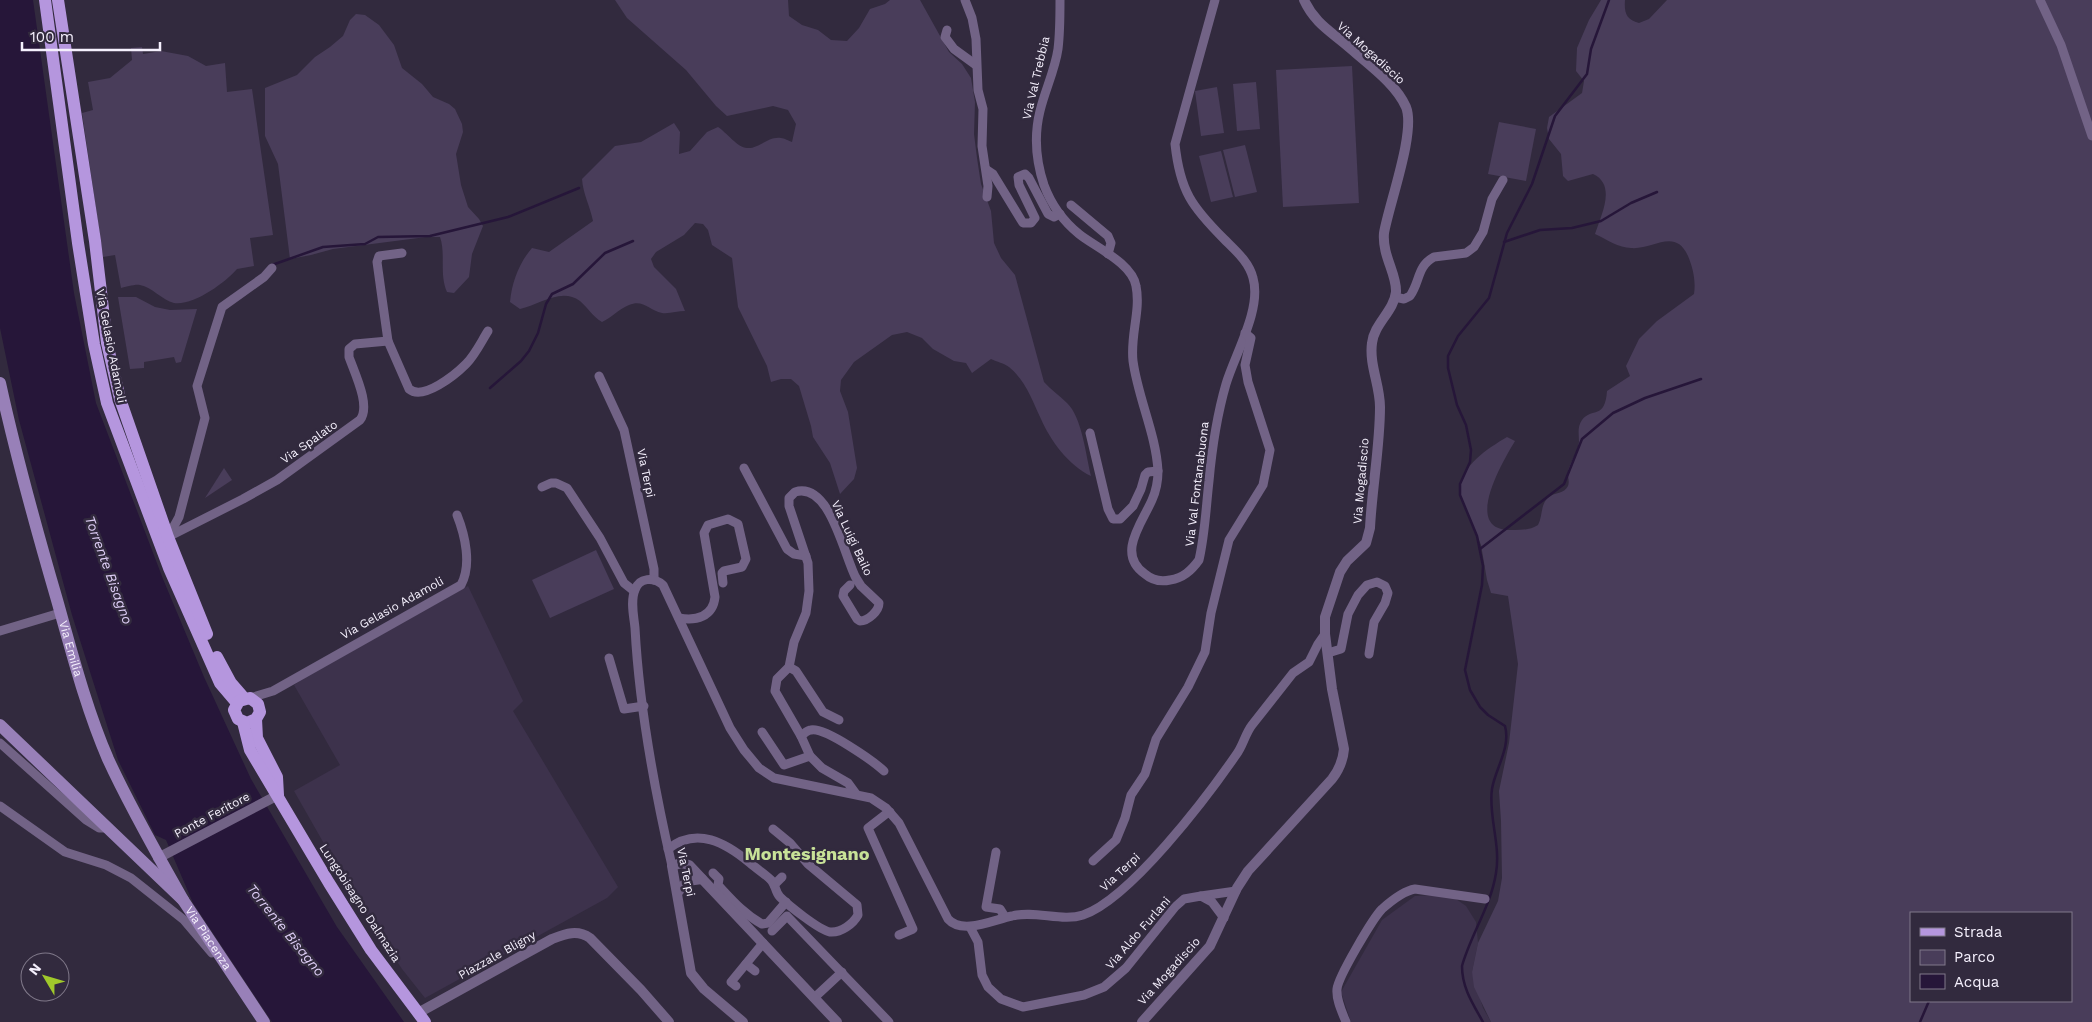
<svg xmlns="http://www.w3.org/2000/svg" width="2092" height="1022" font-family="'Work Sans',sans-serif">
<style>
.built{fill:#3d324c}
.green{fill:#493d5a;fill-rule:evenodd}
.water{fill:#261639}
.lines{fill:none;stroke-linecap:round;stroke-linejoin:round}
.stream{stroke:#261639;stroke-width:2.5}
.minor{stroke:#726386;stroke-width:9}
.tertiary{stroke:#726386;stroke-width:10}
.secondary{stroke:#9880b8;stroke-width:12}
.primary{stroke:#b596de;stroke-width:12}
.labels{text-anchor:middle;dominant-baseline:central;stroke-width:5;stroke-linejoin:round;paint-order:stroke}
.street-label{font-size:12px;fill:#f5f0fd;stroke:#322a3e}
.water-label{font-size:14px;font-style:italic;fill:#decef6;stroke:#322a3e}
.district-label{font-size:18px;font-weight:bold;fill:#c8e298;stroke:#322a3e}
</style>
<rect width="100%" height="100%" fill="#322a3e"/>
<!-- built -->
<g class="built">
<polygon points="468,586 523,701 513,711 618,887 607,898 425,998 402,969 351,891 294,791 340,765 294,685 304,678"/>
<polygon points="1436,895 1453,897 1466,906 1476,922 1478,943 1472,972 1483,1008 1491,1022 1351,1022 1341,992 1382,920 1415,896"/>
</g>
<!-- green -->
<g class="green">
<path d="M615 0H788L789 16 802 25 818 30 831 40 847 41 859 28 870 9 885 4 890 0H920L949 52 962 64 971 78 975 102 974 134 977 158 981 184 991 211 994 243 1001 258 1015 275 1044 382C1051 390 1059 395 1067 403 1082 417 1086 456 1091 476 1069 466 1050 440 1041 419 1032 400 1026 381 1009 367 1004 363 997 362 991 359L972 373 966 363 954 361 933 349 922 338 907 332 892 335 854 362 841 380 840 391 848 412 857 468 854 479 840 494 830 463 813 437 811 426 799 386 791 379H781L771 382 767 366 738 307 732 258 712 245 708 230 703 224 695 223 684 235 656 252 651 259 654 267 676 289 685 311C678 311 669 314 662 313 649 310 643 299 629 305 619 309 611 318 602 322 592 316 589 309 580 301 561 287 539 305 520 309L510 302C512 282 519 263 532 248L549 252 593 221C590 206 583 194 582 179L615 146 641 142 674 123 680 132 679 154 690 151 707 132 718 127C726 132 738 148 747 148 759 149 768 136 781 138 784 138 789 141 792 142L796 124 788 110 773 106 727 116 716 106 686 70 627 18Z"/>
<path d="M1601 0H1625C1624 12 1626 20 1639 23L1649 19 1667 0H2092V1022H1491L1474 987 1472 972 1478 943 1498 901 1502 878 1501 821 1499 791 1509 743 1518 664 1508 596 1491 593 1487 580 1481 545 1460 494C1458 467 1487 449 1507 437L1515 441C1505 458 1463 527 1507 530 1517 530 1529 531 1538 525 1543 516 1540 504 1549 497 1555 492 1564 494 1568 486 1570 481 1567 476 1568 471 1571 461 1578 451 1579 442 1579 435 1577 427 1582 420 1592 407 1605 420 1607 391L1630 376 1626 366 1639 339 1657 321 1694 294C1696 281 1693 268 1688 256 1675 227 1653 250 1631 248 1619 248 1606 239 1595 234 1601 215 1617 185 1593 174L1568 181 1563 176 1561 154 1549 139 1547 128 1549 117 1582 93 1584 81 1576 71 1577 48 1589 20ZM1911 913H2071V1001H1911Z"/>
<path d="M356 14 365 15 379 25 394 45 402 68 422 84 433 97 449 104 455 109 462 124 463 132 456 154 461 185 468 207 479 219 483 226 472 254 469 277 454 293 447 292C439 274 446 254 440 237H426L333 249 311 255 290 259 278 164 265 136V88L297 75 315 57 330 47 343 36 350 20Z"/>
<path d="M142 47 143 54 161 51 188 56 206 66 225 63 227 92 252 89 273 235 250 238 254 266 237 269C225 283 193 306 174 303 162 300 152 287 140 285 135 284 126 287 121 288L115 255 103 257 82 113 93 110 88 82 110 78 132 60 131 48Z"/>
<polygon points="1352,66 1359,203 1283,207 1276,70"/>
<polygon points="1256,82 1260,129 1237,131 1233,84"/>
<polygon points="1217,87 1224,133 1201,136 1195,91"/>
<polygon points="1499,122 1536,129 1526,181 1488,174"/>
<polygon points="1245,145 1257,192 1235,197 1223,150"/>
<polygon points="1221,151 1233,197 1211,202 1199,156"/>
<polygon points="118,297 136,297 155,307 170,310 197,309 181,362 176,363 174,357 144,362 144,368 130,369"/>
<polygon points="224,468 232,480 205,498"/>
<polygon points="596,550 614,589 550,618 532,580"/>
</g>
<!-- water -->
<polygon class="water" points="0,0 33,0 74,293 96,403 163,579 204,677 251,779 337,927 404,1022 272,1022 193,903 166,840 155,835 118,760 72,615 19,420 0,328"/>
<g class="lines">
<!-- stream -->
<g class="stream">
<polyline points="1504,242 1540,230 1572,228 1601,221 1631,203 1657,192"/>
<polyline points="272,265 323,247 365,244 378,237 430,236 508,217 579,188"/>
<polyline points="490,388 521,361 529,351 538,333 546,304 552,294 573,284 605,253 633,241"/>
<polyline points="1480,549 1564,484 1582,439 1613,413 1645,398 1701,379"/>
<path d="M1483 1022C1473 1004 1462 988 1462 966 1471 934 1491 906 1496 873 1501 845 1488 815 1492 789 1495 769 1511 748 1505 726L1488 715 1480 707 1470 690 1465 670 1482 585 1483 566 1477 536 1460 495V484L1470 462 1471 450 1466 425 1457 405 1448 368V356L1458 336 1489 298 1507 233 1532 184 1555 116 1587 74 1591 49 1609 0"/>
<polyline points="1920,1022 1929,1001"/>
</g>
<!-- minor -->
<g class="minor">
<polyline points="965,0 972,18 976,39 978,90 983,109 982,146 988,186 987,197"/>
<path d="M1060 0C1060 16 1060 33 1058 49 1055 70 1045 90 1040 111 1034 135 1036 161 1044 185 1051 204 1063 221 1079 234 1095 247 1132 263 1136 286 1141 311 1130 335 1133 361 1138 398 1156 434 1158 471 1158 481 1156 491 1152 500 1142 523 1116 554 1145 574 1152 580 1161 582 1170 580 1183 578 1191 571 1199 560 1205 534 1206 507 1209 481 1212 448 1217 415 1226 384 1235 354 1262 309 1253 278 1249 262 1236 251 1224 239 1192 207 1180 191 1175 144L1215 0"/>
<polyline points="2040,0 2061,45 2092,136"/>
<polyline points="947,30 945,37 954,49 976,65"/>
<polyline points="987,170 993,174 1023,223 1031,223 1035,218 1019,185 1018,177 1025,174 1029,178 1048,214 1054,217 1060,214"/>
<polyline points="1071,205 1108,236 1111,243 1108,254"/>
<path d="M402 253 379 256 377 262 388 341 409 389C423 401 455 375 466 364 475 355 481 342 488 331"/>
<path d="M1395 297 1404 299 1410 296C1420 282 1417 266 1434 257L1466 253 1474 247 1483 232 1492 199 1503 180"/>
<polyline points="599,376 624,430 654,569 654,580"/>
<polyline points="1090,433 1108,509 1113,519 1120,519 1133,506 1141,489 1145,475 1148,472 1158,471"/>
<polyline points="744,468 787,549 794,554 806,556"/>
<polyline points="542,487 551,483 556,483 567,488 600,538 624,583 634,591"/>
<path d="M168 537 243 499 277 480 360 420C371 406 355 374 349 357V349L355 344 388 341"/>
<polyline points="168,537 179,517 205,418 197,386 222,307 264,277 272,268"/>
<path d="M850 585 844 591 843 596 857 619 860 621C868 621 879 611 879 603L861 586 856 578C844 556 830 481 795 492L789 498V506L808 563 809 591 806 613 794 642 789 667 777 679 775 691 801 736 810 756 822 768 848 783 856 794"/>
<path d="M679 618C696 621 713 617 715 597L704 533 708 525 728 519 738 524 746 559 742 567 724 571 722 573 723 583"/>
<polyline points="0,631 60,613"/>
<polyline points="1328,653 1341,649 1348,614 1358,595 1367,585 1377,582 1385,586 1388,593 1385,603 1374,622 1369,654"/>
<polyline points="609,658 624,709 644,706"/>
<polyline points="789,667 796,671 823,712 839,720"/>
<path d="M250 698 273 691 461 585C472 565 465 535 457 515"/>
<polyline points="762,732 784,765 810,756"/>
<path d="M801 736C804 734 807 730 811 730 825 727 873 761 884 771"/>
<polyline points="0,743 86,820 99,828 109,828"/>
<polyline points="0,806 65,852 106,865 131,878 184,920 212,953 216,952"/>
<polyline points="890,812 886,814 868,828 913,929 899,935"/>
<path d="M668 849C697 826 726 843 750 863 757 869 765 874 771 880 776 885 775 892 780 897 788 905 819 930 830 932 841 933 853 924 858 915L857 905 808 864 790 843 773 829"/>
<polyline points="996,852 986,907 1000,909 1005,917"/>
<polyline points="1093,861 1116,840 1125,818 1131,795 1145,774 1156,739 1188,687 1205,652 1211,613 1229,540 1263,485 1270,450 1248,382 1245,365 1251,338 1245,333"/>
<path d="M672 866C655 792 639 704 635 628 634 617 630 601 635 590 639 577 654 577 663 585L730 728 744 750 759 768 774 778 871 798 886 808 899 823 948 919C962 935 993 920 1012 916 1035 910 1062 922 1083 915 1130 899 1207 797 1236 755 1243 746 1245 734 1252 725L1293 673 1309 662 1318 644 1325 634"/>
<path d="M713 873 719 879 718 885C732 900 744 914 762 924L768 923 786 902"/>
<polyline points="774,885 782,877"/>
<polyline points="1201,896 1236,891"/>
<polyline points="970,927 978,942 982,975 988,987 1001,999 1023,1007 1084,995 1104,987 1126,968 1175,907 1184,899 1201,896 1212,902 1224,918"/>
<polyline points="772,931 787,916 889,1022"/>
<polyline points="746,964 755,971"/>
<polyline points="736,986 731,982 763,943"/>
<polyline points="814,998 842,972"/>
<path d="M1346 1022C1342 1012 1336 1000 1337 989 1338 977 1373 918 1382 909 1391 901 1403 891 1415 889L1485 899"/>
</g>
<!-- tertiary -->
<g class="tertiary">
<polyline points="158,858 278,795"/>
<polyline points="678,892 687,881 702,879"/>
<path d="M418 1013 552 939C565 934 577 929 590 938L641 990 669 1022"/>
<polyline points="743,1022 704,989 691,973 672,866 681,863 689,865 837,1022"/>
<path d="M1142 1022 1210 946 1237 888 1248 871 1332 779C1339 770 1343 761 1344 749L1332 689 1325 634V617L1340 572 1347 561 1366 543 1370 528C1372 488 1380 446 1380 407 1380 385 1369 365 1372 343 1374 324 1394 311 1396 292 1397 274 1382 256 1384 233 1389 204 1416 132 1406 107 1396 84 1369 65 1351 49 1332 32 1315 24 1304 0"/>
</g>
<!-- secondary -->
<g class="secondary">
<path id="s1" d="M0 383C16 456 36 528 57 600 72 653 86 708 108 759 130 807 157 854 183 900"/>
<path id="s2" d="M0 725 183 900 264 1022"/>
</g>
<!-- primary -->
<g class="primary">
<polyline points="45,0 78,243 94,344 107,403 169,568 220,683 237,703"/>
<polyline points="58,0 95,241 107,343 120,399 168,537 207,634"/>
<polyline points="217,657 231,683 244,698"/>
<polyline points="256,719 247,723 238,719 234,710 239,701 250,698 258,704 260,712 256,719 257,738 277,777 278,795"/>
<polyline points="243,722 250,750 329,883 371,950 425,1022"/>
</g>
</g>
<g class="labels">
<!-- street labels -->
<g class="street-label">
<text transform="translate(1371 53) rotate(42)">Via Mogadiscio</text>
<text transform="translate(1036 78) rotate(-77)">Via Val Trebbia</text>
<text transform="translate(111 346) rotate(79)">Via Gelasio Adamoli</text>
<text transform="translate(309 442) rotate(-35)">Via Spalato</text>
<text transform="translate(646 473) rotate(78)">Via Terpi</text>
<text transform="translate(1361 481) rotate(-85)">Via Mogadiscio</text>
<text transform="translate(1197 484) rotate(-83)">Via Val Fontanabuona</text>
<text transform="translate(852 538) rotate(65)">Via Luigi Bailo</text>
<text transform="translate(392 608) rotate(-29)">Via Gelasio Adamoli</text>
<text stroke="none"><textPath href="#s1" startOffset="275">Via Emilia</textPath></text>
<text transform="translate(212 815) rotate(-28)">Ponte Feritore</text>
<text transform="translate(686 872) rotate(78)">Via Terpi</text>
<text transform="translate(1120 872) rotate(-43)">Via Terpi</text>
<text transform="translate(360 903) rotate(57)">Lungobisagno Dalmazia</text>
<text transform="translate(1138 933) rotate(-49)">Via Aldo Furlani</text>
<text stroke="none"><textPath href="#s2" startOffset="299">Via Piacenza</textPath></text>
<text transform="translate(497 955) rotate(-29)">Piazzale Bligny</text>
<text transform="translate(1169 971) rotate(-48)">Via Mogadiscio</text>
</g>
<!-- water labels -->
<g class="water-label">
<text transform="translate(109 570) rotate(70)">Torrente Bisagno</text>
<text transform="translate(286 930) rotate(51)">Torrente Bisagno</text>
</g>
<!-- district labels -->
<g class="district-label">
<text x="807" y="853">Montesignano</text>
</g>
</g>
<!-- legend -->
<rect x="1910" y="912" width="162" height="90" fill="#322a3e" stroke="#80798a"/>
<rect x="1920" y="928" width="25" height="8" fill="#b596de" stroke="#80798a"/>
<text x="1954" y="937" font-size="15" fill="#f5f0fd">Strada</text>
<rect x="1920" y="950" width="25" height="15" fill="#493d5a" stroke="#80798a"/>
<text x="1954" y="962" font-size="15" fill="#f5f0fd">Parco</text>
<rect x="1920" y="974" width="25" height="15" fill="#261639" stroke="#80798a"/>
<text x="1954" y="987" font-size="15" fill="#f5f0fd">Acqua</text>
<!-- north arrow -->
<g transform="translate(45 977) rotate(308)"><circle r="24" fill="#322a3e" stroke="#80798a"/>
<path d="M0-4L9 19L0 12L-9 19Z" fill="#a0c92b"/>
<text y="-8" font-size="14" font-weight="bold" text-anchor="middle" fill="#f5f0fd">N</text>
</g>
<!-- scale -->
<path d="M22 42v8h138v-8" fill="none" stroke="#f5f0fd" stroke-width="2.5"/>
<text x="30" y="42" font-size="15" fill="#f5f0fd" stroke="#322a3e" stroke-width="4" paint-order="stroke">100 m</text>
</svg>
